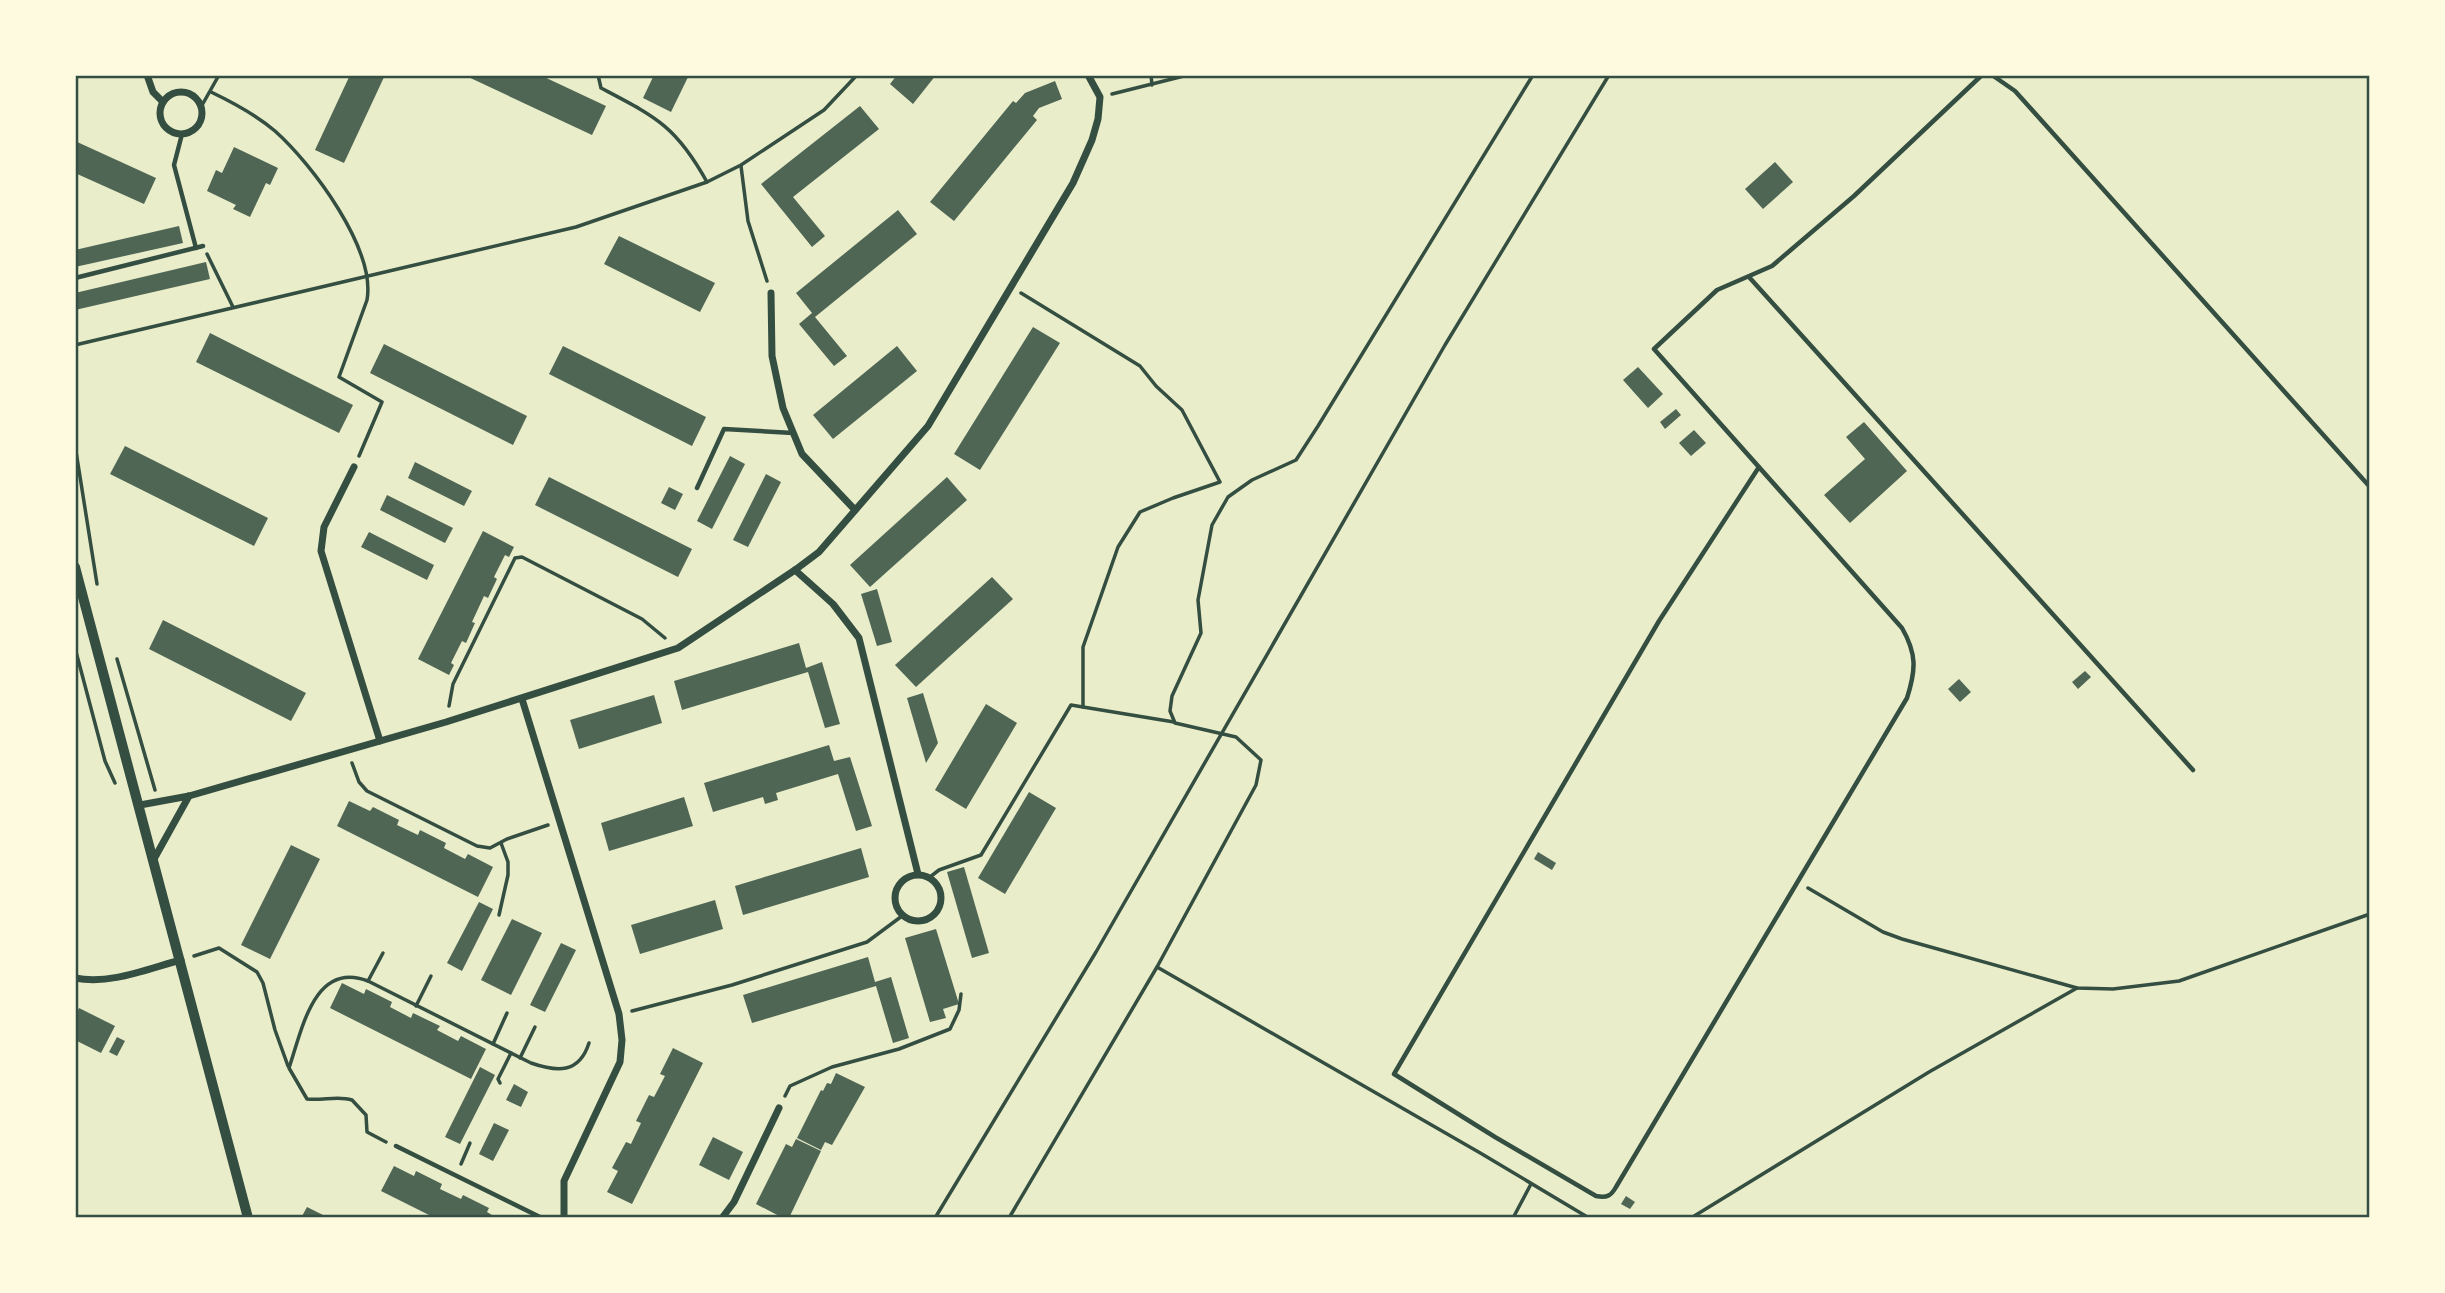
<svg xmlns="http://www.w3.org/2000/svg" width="2445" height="1293" font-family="'IBM Plex Sans',sans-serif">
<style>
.building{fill:#4f6655}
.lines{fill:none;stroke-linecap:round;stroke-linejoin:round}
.path{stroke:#344e41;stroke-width:3.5}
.service{stroke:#344e41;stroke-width:4.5}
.minor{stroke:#344e41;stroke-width:7}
.tertiary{stroke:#344e41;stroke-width:10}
.neatline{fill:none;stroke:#344e41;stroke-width:2.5}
</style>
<rect width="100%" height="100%" fill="#e9edc9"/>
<!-- building -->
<g class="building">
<polygon points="350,75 385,75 344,163 315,150"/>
<polygon points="464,75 540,75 606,106 592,135"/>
<polygon points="654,75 689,75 671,112 643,98"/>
<polygon points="897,75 936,75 913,104 890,84"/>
<polygon points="1055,81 1062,99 1039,108 1033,116 1037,120 954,221 930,202 1013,101 1016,103 1025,93"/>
<polygon points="860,106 879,129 793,197 825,236 812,247 761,184"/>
<polygon points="75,141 156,178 144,204 75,173"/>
<polygon points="234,147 278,168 270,185 266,183 250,217 233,209 236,205 207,191 216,170 222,173"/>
<polygon points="1775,162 1793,182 1763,209 1745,189"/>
<polygon points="898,210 917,234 815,317 847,356 834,366 799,324 812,313 796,293"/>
<polygon points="179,226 183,243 75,267 75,250"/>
<polygon points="619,236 715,283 700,312 604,264"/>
<polygon points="206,262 210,279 75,310 75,293"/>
<polygon points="1033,327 1060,343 980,470 954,454"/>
<polygon points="210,333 353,405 339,433 196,362"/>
<polygon points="384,344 527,416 513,445 370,373"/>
<polygon points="563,346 706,417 692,446 549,374"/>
<polygon points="897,346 917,371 833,439 813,415"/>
<polygon points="1638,367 1663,394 1648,408 1623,380"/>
<polygon points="1676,409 1681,415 1665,429 1660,422"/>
<polygon points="1864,422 1907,471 1850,523 1824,495 1865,459 1846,437"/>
<polygon points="1694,430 1706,443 1691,456 1679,443"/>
<polygon points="125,446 268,518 254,546 110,474"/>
<polygon points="730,456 745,464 712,529 697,521"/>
<polygon points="415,462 472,491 464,506 408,478"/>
<polygon points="766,474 781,482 748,547 733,540"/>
<polygon points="549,477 692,549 678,577 535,505"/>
<polygon points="947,477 967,500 870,587 850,565"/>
<polygon points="669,487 683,494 675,510 661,503"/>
<polygon points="387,495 453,528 445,543 380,510"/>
<polygon points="483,531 514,547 509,557 505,555 494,577 497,579 488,598 484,596 472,622 475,623 466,643 462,641 451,663 454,665 449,675 418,659"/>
<polygon points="369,532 434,565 427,580 361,547"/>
<polygon points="992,577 1013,599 916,687 895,665"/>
<polygon points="877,589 892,642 877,646 861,594"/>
<polygon points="163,620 306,693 291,721 149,649"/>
<polygon points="799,643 806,668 822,662 840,724 825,728 808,672 682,710 674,681"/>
<polygon points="2085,671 2091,677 2078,689 2072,682"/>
<polygon points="1959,679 1971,692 1960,702 1948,689"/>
<polygon points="923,693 938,743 926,763 907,698"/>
<polygon points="654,695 662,723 579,749 570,720"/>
<polygon points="986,704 1017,723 966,809 935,790"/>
<polygon points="829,745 834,761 850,757 872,826 856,831 838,774 776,793 778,800 765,804 763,797 713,812 704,783"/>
<polygon points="1029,792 1056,808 1005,894 978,878"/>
<polygon points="684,797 693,826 609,851 601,823"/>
<polygon points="349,801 370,811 373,807 399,820 397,825 418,835 420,830 446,843 444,848 465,859 468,854 493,867 478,897 337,826"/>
<polygon points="291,845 320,859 270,959 241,945"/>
<polygon points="861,848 869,877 743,915 735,886"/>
<polygon points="1538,852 1556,863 1552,870 1534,859"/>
<polygon points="964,867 989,953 972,958 947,872"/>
<polygon points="715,900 723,929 640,954 631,925"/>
<polygon points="479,902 493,909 462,971 447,963"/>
<polygon points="512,919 542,933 511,995 481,980"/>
<polygon points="936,929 959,1004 943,1009 946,1018 930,1022 905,938"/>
<polygon points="561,943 576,950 545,1012 530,1005"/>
<polygon points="868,957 875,982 891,977 909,1038 893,1043 876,986 752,1023 743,995"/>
<polygon points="342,983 364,994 366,989 392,1002 390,1007 411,1018 413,1013 440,1026 437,1030 458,1041 461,1036 486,1049 471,1079 330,1008"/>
<polygon points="79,1008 115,1026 101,1053 75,1040 75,1016"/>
<polygon points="117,1037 125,1041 117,1056 109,1052"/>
<polygon points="673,1048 703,1063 632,1204 607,1192 618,1171 612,1168 626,1142 631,1144 641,1123 636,1121 649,1095 654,1097 665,1076 660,1074"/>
<polygon points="480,1067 495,1075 460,1144 445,1137"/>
<polygon points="836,1073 865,1087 832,1145 825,1142 821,1150 797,1138 821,1090 823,1091 827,1083 831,1084"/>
<polygon points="514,1084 528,1092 521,1107 506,1100"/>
<polygon points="494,1123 509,1130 493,1161 479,1154"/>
<polygon points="713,1137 743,1152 729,1180 699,1165"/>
<polygon points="796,1139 821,1151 789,1218 783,1218 756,1204 786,1144 792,1147"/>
<polygon points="394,1166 414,1176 416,1171 442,1184 440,1189 461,1199 463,1195 489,1208 487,1212 497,1218 435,1218 381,1191"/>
<polygon points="1626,1196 1635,1202 1630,1209 1621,1204"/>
<polygon points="307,1207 329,1218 301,1218"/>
</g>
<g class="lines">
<!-- path -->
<g class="path">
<path d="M598 75 601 88C656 117 676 126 707 182"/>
<polyline points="1151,75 1152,85"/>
<path d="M211 92C234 103 255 114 275 131 312 164 376 249 367 300L339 377 382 402 359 456"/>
<polyline points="1112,94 1188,75"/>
<polyline points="201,107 219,75"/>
<polyline points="741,166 748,221 767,281"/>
<polyline points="207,254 233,307"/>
<polyline points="1021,293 1140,366 1156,386 1182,410 1220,482 1173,498 1140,512 1118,547 1083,647 1083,707 1174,722"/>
<polyline points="75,345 576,227 707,182 741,165 824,110 857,75"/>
<polyline points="75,445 97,584"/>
<polyline points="75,648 105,761 115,783"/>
<polyline points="117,659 155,790"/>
<polyline points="449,706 453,684 515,558 522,557 642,619 665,638"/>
<polyline points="352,763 359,782 367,791 477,846 490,848 507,839 548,825"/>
<polyline points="930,877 939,870 981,855 1071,705 1083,707"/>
<polyline points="1808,888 1883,932 1902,939 2077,988 2113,989 2179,981 2370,914"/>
<polyline points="499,915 508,875 508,862 501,843"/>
<polyline points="194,956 219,948 257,972 263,983 275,1030 288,1066"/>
<polyline points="1157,967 1482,1154 1589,1218"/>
<polyline points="368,981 383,953"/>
<polyline points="416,1006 431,976"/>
<polyline points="632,1011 732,985 867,942 902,916"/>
<polyline points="493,1044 507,1013"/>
<polyline points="520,1058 535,1027"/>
<polyline points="500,1083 498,1079 511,1053"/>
<polyline points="785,1096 790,1086 832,1067 899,1049 950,1029 959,1010 961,994"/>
<path d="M386 1142 367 1132 366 1115 352 1100C337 1095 323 1101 307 1099L289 1068C302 1030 314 960 368 981L531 1063C557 1072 579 1074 589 1043"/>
<polyline points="461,1164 470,1143"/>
<polyline points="935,1218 1096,952 1445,345 1609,75"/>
<polyline points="1009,1218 1157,967 1256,785 1261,760 1236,737 1175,723 1170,711 1172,696 1201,633 1198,600 1212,525 1228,497 1252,480 1296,460 1318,426 1533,75"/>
<polyline points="1513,1218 1531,1184"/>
<polyline points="1691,1218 1929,1072 2077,988"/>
</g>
<!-- service -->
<g class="service">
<polyline points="1992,75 2015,91 2370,487"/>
<polyline points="182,134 174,165 196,248"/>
<polyline points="1749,277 2193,770"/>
<polyline points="75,278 203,246"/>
<path d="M1759 467 1659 621 1394 1074 1495 1137 1596 1196C1607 1198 1611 1196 1616 1187L1907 698C1916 670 1917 654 1902 628L1654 349 1717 290 1772 266 1854 196 1982 75"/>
<polyline points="697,488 724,429 793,433"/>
<polyline points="396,1146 542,1218"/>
</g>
<!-- minor -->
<g class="minor">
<polyline points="147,75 153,92 163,102"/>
<circle cx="181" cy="113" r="21"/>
<polyline points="771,293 772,356 783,408 802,454 855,510"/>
<polyline points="354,467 324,527 321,551 380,741"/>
<polyline points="795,570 833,604 859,638 918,874"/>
<polyline points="522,699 619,1014 622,1040 620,1062 564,1181 564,1218"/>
<polyline points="140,805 189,796 446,722 678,648 795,570 819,552 928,426 1073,183 1092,140 1098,119 1100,97 1088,75"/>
<polyline points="154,859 189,796"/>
<circle cx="918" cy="898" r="23"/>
<path d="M75 978C110 985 147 969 181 960"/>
<polyline points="722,1218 734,1202 779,1108"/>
</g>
<!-- tertiary -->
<polyline class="tertiary" points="75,567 248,1218"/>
</g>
<!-- border -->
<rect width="2445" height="1293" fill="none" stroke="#fefae0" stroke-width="154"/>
<rect x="77" y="77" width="2291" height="1139" class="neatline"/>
</svg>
